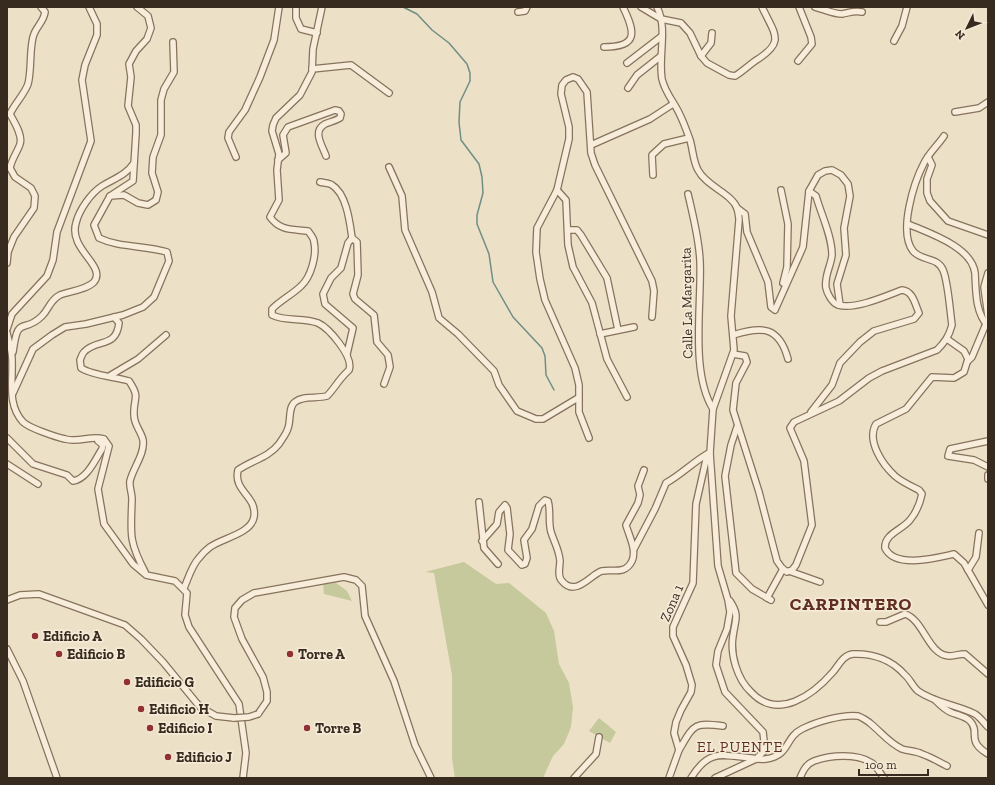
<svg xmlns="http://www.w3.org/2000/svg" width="995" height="785" font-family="'Zilla Slab',serif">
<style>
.green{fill:#c5c99b}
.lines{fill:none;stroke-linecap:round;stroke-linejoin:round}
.stream{stroke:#6f8e85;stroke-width:1.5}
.street-casing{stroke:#86725d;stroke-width:8}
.street{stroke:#f7edda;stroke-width:5.5}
.street-bridge-casing{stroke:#86725d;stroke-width:8;stroke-linecap:butt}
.street-bridge{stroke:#f7edda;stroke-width:5.5}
.poi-dot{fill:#913134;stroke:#f4ead6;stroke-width:1.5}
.labels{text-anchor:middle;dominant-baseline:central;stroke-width:3.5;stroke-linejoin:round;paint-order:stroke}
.street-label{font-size:14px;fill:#372b20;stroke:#f4ead6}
.poi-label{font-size:14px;font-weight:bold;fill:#372b20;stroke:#f4ead6;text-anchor:start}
.neighbourhood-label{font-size:15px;letter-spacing:1px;fill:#612e22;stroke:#f4ead6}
.district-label{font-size:18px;font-weight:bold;letter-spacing:1px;fill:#612e22;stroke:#f4ead6}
</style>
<rect width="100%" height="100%" fill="#ece0c7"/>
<!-- green -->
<g class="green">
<polygon points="464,562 496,584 509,583 546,613 554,631 559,664 569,683 573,707 571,727 564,744 553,756 543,778 455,778 452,758 452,675 434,573 425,572"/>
<polygon points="336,583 347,591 352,601 324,594 323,584"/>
<polygon points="599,718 616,732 610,743 589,731"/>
</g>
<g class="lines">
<!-- stream -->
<polyline class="stream" points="403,7 417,14 432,30 449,43 467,64 470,73 470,81 460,102 459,122 461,140 479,164 482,177 483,193 477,215 477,224 489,254 493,282 513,317 542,348 545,356 546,375 554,390"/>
<!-- street casing -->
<g class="street-casing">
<g id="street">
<polyline points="296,7 296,18 301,29 317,33"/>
<path d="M641 7 661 19 681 23 690 33 701 56 707 63 729 75 735 76C742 72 748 66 755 61 786 42 775 35 762 7"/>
<path d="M657 7C668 29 658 56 662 79 665 93 675 103 680 115 684 123 687 132 690 140 693 150 693 161 698 170 706 186 731 193 737 208 738 212 739 216 739 220L731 316 734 350 713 409 710 453 718 566 728 600 730 612 727 629 718 651 716 665 725 692 763 732 765 750 756 759 715 778"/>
<path d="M815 7C823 9 833 14 842 14 849 13 854 10 862 12"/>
<polyline points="518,12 525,11 527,7"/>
<polyline points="894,41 902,26 907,7"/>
<path d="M604 47C639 47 635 32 623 7"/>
<polyline points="701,56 711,43 712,33"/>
<polyline points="798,61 812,44 811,37 799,7"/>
<polyline points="627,63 662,36"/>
<polyline points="312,69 351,65 389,93"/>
<polyline points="628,88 637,75 661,56"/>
<polyline points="955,112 979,108 988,102"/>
<polyline points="591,145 650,119 673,104"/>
<polyline points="236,157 228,138 229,132 245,110 260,77 274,40 279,7"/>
<polyline points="928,157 932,165 927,179 927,193 930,201 948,221 988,235"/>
<path d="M278 160 286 153 283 135 288 127 335 110 339 111 341 114 340 118C335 121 330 122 325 124 312 131 322 145 326 156"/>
<polyline points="389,167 402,196 405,230 432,292 439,318 458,334 494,371 499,385 517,411 536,419 543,419 578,398"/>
<polyline points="653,175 652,155 664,144 689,138"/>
<path d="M320 182C324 183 329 183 332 185 347 194 350 224 352 238"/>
<polyline points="557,190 566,200 568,245 573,267 592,303 607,359 627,397"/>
<polyline points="781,190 788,224 787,267 783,283"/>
<path d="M809 191 816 196C821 214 832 236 832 255 831 266 824 276 826 288 827 293 832 303 838 305 855 310 886 296 902 290 913 291 915 304 919 313L914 319 874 331 860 342 840 363 832 385 811 412"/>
<path d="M688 194C693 216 699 238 700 261 702 304 690 372 713 409"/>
<polyline points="110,196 133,181 136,133 136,125 128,106 131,77 129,64 136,51 147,39 151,28 148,16 137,7"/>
<polyline points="737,208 745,214 747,232 768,282 771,307 775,310 803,247 809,191 818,175 825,171 832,170 841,175 848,184 850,196 844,228 846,255 837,284 840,305"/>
<path d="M908 224C929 233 972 247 975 273 976 291 975 312 988 326"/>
<polyline points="568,230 577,230 581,235 607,278 618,330"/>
<path d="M7 263 8 252 14 237 34 208 35 196 31 188 15 177 10 168C12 158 18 151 20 144 23 135 14 122 10 114 15 103 24 95 28 84 32 70 29 46 34 34 37 26 44 21 45 12L41 7"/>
<polyline points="988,273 984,287 988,316"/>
<path d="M114 317 119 323C116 349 97 338 84 352 82 354 81 358 80 360L81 368C91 375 115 377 129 381 141 399 133 397 134 415 134 425 141 431 143 440 145 454 133 468 130 481 129 486 132 493 132 499 131 533 128 540 145 572"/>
<polyline points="7,329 12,314 47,276 53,260 57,232 91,141 82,80 85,65 97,35 97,24 89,7"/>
<path d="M7 333C9 342 12 351 12 360 13 381 7 405 23 422 29 428 56 437 65 439 79 443 91 435 104 439L109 446 98 489 104 524 133 564 146 575 175 581 187 593 185 615 189 627 239 704 246 753 243 778"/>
<polyline points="600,334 634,327"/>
<path d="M733 335C762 326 779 326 788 359"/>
<path d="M947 339 964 351 968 359 964 372 954 378 932 377 906 409 876 424C866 441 883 465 895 476 902 482 911 486 919 490L922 494C920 503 916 513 910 520 902 530 884 534 885 548 895 569 936 558 954 554L964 563 988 605"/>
<path d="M13 352C18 313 23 335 42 316 49 309 50 300 60 295 70 291 86 290 94 282 107 266 68 249 76 223 79 210 91 193 102 186 115 178 125 176 134 163"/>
<polyline points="347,354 353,328 325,304 323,294 331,278 341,268 348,243 352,238 357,242 358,275 353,294 355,299 374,315 377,342 388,355 390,367 384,384"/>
<path d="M733 354 745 356 747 362 736 383 733 410 759 492 777 561 782 568 787 572 792 570 796 565 812 525 804 461 790 428 794 422 839 401 869 378 882 371 937 350C945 342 949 336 952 325 950 311 948 281 943 270 938 257 921 261 913 251 898 232 914 182 924 163 929 153 938 145 944 136"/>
<polyline points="968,361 972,357 988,319"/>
<polyline points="111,375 138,359 166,335"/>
<path d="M13 393 33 349 52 335 65 327 86 324 123 315 143 307 154 297 169 261 167 252C144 245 120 248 99 238L94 225 110 196 124 195 138 203 148 205 156 200 158 192 152 173 153 157 161 135V100L164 89 174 72 173 42"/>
<polyline points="737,427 731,445 725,476 736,573 752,589 771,600"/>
<path d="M7 438 33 464 67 475 73 481C87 479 95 460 102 449L103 445 98 441"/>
<polyline points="589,438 579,412 579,385 575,368 545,300 540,279 536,252 537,228 557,190 569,139 569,127 561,94 562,85 566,80 573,77 578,79 587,92 591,153 595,165 652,281 654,291 652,317"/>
<polyline points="988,441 950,449 948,456 974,460 988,467"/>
<polyline points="7,464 38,484"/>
<polyline points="988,475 988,479"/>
<polyline points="479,502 484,548 498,564"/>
<path d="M482 541 497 524 499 512 505 505 507 508 510 534 508 550 522 565 525 564 527 558 524 540 532 529 539 506 545 500 548 501C551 511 548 522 551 532 554 542 559 549 560 561 560 567 557 576 562 581 576 598 592 573 602 571 613 569 625 575 632 561 637 550 629 536 626 525L638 503 640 495 638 486 644 470"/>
<path d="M634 549 655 509 666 483C682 474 693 462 709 453"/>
<polyline points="968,570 976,557 979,533"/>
<polyline points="789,571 820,582"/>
<path d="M184 588C188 579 192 565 199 558 202 554 206 550 210 547 222 538 251 534 254 517 257 495 233 492 238 470 252 460 268 458 279 444 282 439 287 433 288 428 291 421 288 407 295 402 303 395 317 399 327 396 334 389 338 381 345 374 346 373 348 371 349 370 354 357 329 328 318 323 303 317 286 322 272 315V309C281 300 293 294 301 286 311 277 317 255 314 242 314 238 311 235 308 231 292 229 280 231 270 217L279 200 277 170 279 154 272 131 273 125 276 118 300 95 312 72 313 49 322 7"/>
<polyline points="767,598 783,569"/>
<polyline points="7,600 20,595 39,594 125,625 141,639 163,662 200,707 216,716 234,718"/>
<path d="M730 601C740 616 735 620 733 636 730 654 737 679 751 692 778 721 813 695 833 672 839 665 843 655 853 654 873 653 892 660 905 675 910 679 913 687 918 691 935 703 957 705 975 714 980 717 984 723 988 727"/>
<path d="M880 622H886L905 614C924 620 928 655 949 656 954 656 959 654 965 654L988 674"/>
<polyline points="7,649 23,681 57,778"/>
<path d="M935 700C940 705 944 709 950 712 956 715 965 716 970 721 981 733 965 740 988 754"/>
<polyline points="258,714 267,701 267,692 263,677 242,639 234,617 235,608 242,600 254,593 344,577 356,580 362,586 365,616 394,681 415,745 431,778"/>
<path d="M679 750C694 725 693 722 723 726"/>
<polyline points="574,778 596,754 599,737"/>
<polyline points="669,778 679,750 674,733 676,722 681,710 691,692 692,685 686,665 673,636 673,627 693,583 696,504 706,460 710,453"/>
<path d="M691 778C709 749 721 755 751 758 756 759 761 760 766 759 791 755 784 738 802 729 816 722 842 714 858 716 861 717 868 721 871 724 881 732 889 743 902 749 908 751 916 751 922 754 931 757 939 762 947 766"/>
<path d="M800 778C803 771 806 764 814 761 830 755 857 753 872 763 877 767 880 773 884 778"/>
</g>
</g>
<!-- street -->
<use href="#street" class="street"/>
<!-- street-bridge casing -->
<g class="street-bridge-casing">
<polyline id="street-bridge" points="234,718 249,717 258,714"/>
</g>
<!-- street-bridge -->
<use href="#street-bridge" class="street-bridge"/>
</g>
<!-- markers -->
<g class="poi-dot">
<circle cx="35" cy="636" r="4"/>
<circle cx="59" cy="654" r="4"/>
<circle cx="290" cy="654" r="4"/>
<circle cx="127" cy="682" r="4"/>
<circle cx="141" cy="709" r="4"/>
<circle cx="150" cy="728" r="4"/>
<circle cx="307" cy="728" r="4"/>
<circle cx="168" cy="757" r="4"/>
</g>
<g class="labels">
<!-- street labels -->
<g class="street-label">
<text transform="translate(687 303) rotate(-91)">Calle La Margarita</text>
<text transform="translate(672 603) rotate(-67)">Zona 1</text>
</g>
<!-- poi labels -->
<g class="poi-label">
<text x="43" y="636">Edificio A</text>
<text x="67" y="654">Edificio B</text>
<text x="298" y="654">Torre A</text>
<text x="135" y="682">Edificio G</text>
<text x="149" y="709">Edificio H</text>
<text x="158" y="728">Edificio I</text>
<text x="315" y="728">Torre B</text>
<text x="176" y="757">Edificio J</text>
</g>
<!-- neighbourhood labels -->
<g class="neighbourhood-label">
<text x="740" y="747">EL PUENTE</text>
</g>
<!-- district labels -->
<g class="district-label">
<text x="851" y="604">CARPINTERO</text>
</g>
</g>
<!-- border -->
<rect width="995" height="785" fill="none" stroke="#372b20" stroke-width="16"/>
<!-- north arrow -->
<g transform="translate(967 28) rotate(227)" stroke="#f4ead6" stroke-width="3" paint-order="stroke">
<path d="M0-3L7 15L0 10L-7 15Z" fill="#372b20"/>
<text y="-6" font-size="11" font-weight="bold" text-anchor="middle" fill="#372b20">N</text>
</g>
<!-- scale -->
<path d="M859 769v6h69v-6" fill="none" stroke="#372b20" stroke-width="2"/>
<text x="865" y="769" font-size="12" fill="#372b20" stroke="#f4ead6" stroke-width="3" paint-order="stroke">100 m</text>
</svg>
